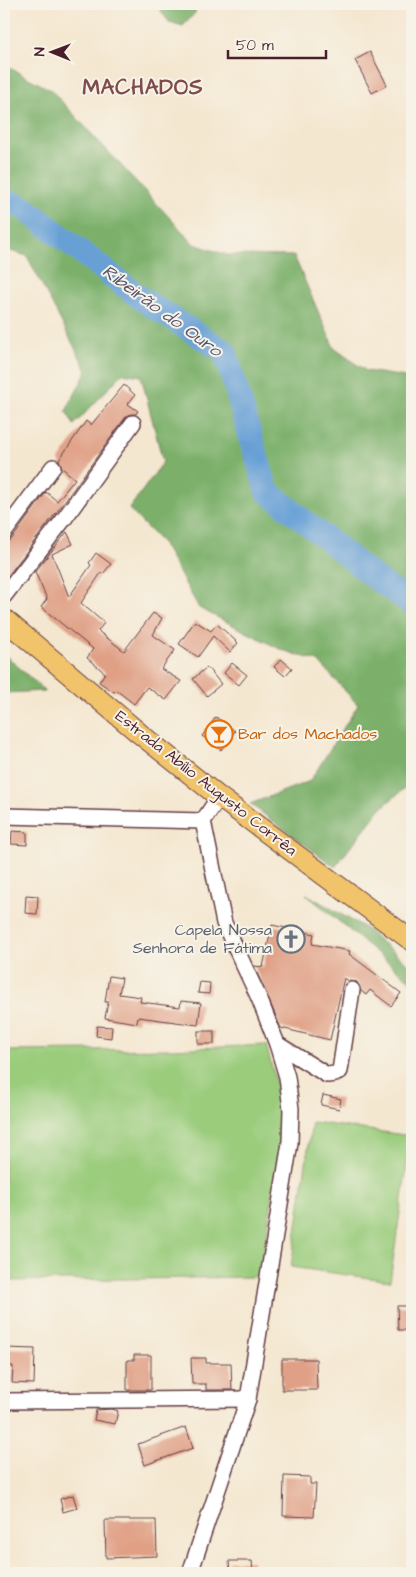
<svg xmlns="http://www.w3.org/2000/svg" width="416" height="1577" font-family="'Architects Daughter',sans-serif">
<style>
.green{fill:#9acc7b;stroke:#727653}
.forest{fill:#7bb06b;stroke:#62684b}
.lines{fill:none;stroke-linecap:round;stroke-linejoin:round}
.river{stroke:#67a0d6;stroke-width:24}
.building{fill:#e0a086}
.minor-casing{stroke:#643d44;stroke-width:18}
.major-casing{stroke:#643d44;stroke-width:22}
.minor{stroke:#fff;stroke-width:15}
.major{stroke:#f1c36a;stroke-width:20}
.labels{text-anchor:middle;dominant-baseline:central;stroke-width:4;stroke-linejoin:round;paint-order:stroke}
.food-label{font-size:16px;fill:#c56008;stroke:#f7f3e8;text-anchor:start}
.street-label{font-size:16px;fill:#4a1f2b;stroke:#f7f3e8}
.worship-label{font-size:16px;fill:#5b616d;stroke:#f7f3e8;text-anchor:end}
.water-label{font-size:18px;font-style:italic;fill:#56536f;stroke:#f7f3e8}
.district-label{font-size:21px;font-weight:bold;letter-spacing:1px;fill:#7e4c4b;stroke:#f7f3e8}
</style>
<rect width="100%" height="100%" fill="#f7f3e8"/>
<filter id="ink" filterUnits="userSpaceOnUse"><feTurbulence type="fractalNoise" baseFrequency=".02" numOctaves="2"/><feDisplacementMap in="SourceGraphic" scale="10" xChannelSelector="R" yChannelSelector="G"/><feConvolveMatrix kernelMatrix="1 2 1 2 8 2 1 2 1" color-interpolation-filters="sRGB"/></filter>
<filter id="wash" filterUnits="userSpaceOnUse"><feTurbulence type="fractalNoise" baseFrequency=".0096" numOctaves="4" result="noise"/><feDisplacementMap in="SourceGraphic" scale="20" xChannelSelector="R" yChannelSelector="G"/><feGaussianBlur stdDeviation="1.12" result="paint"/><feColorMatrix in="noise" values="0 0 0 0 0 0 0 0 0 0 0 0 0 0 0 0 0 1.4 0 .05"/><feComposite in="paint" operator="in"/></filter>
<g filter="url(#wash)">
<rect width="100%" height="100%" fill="#f4e7d0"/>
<!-- green -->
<g class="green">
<polygon points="266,1045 282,1104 278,1159 261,1273 251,1277 4,1281 4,1051 172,1049"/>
<polygon points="312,1122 411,1136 390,1281 291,1267"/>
</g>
<!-- forest -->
<g class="forest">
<polygon points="156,4 197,4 195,13 183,26 169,22"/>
<polygon points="4,65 51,90 194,244 227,255 294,256 334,348 366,371 412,378 412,782 380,809 335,867 250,804 310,781 358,705 318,661 282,650 199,608 163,544 129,509 163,462 141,376 123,373 74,425 66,411 87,371 27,256 4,249"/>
<polygon points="4,654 45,691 4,693"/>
<polygon points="306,894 365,928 412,967 412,982"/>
</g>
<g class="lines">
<!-- river -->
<polyline class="river" points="4,200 23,207 143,300 225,352 267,491 374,577 412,604"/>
</g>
<g id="blocks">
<!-- building -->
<g class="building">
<polygon points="370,52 387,85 372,93 355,60"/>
<polygon points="124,385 135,395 128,404 138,411 136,414 130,414 125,418 56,513 4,581 4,543 12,539 46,492 57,501 75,479 62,468 59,460 86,421 91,425"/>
<polygon points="67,532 73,544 52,554 69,597 91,565 89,563 96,553 111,564 103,574 101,573 81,603 104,623 98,631 124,651 153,613 162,618 153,635 175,650 161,669 181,681 166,700 147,687 134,704 116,690 114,692 99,682 105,673 87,658 93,649 41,607 47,599 35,572"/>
<polygon points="195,621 211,631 217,624 238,643 230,652 213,636 198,657 179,644"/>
<polygon points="281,659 292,668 285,676 274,667"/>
<polygon points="232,663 247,675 239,685 224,673"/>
<polygon points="207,667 221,684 207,696 193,679"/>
<polygon points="216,717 235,731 221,750 202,736"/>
<polygon points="12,831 27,832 27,845 11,844"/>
<polygon points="26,895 38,896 37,914 25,913"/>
<polygon points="272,925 314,934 312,944 350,951 349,954 401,993 391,1006 370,990 366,995 361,991 357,982 349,981 344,978 330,1040 281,1028 254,966 263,967"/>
<polygon points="109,976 122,978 119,994 141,997 140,1002 180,1007 181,1001 201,1003 198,1025 138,1017 137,1023 105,1018 108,1002 105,1002"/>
<polygon points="200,982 210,983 209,994 198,993"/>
<polygon points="97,1026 112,1027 111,1038 96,1036"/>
<rect x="198" y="1031" width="16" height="13"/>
<polygon points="323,1095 341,1099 339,1109 321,1105"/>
<polygon points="397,1306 412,1306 412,1330 398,1330"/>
<polygon points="5,1348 35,1349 34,1384 12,1383 13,1366 5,1366"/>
<polygon points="134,1355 151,1355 151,1390 127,1390 127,1360 134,1360"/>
<polygon points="191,1358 206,1358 206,1363 231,1363 232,1390 206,1390 206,1384 192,1384"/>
<polygon points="282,1359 316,1359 317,1390 282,1390"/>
<polygon points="112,1409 118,1411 115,1424 94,1420 96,1410"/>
<polygon points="186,1427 193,1448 145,1465 138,1444"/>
<polygon points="284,1476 310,1477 310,1484 316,1484 314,1517 283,1516"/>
<polygon points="73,1495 77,1508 63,1512 60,1499"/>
<polygon points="105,1520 156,1520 157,1556 106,1558"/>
<polygon points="229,1561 252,1561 253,1573 230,1573"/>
</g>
</g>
</g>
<g filter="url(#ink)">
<use href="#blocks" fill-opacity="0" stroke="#643d44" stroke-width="1"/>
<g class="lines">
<!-- minor casing -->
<g class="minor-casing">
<g id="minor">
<polyline points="4,533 53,467"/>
<polyline points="4,596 64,519 133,423"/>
<polyline points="4,816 203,821"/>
<polyline points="277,1044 327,1075 335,1074 340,1071 352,990"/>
<polyline points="4,1401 248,1399"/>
<polyline points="190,1573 248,1399 290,1143 291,1109 287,1077 277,1044 259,998 224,923 203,821 219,797"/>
</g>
</g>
<!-- major casing -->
<g class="major-casing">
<polyline id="major" points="4,619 139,733 219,797 412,941"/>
</g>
<!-- minor -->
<use href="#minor" class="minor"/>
<!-- major -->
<use href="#major" class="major"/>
</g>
</g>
<!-- icons -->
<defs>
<g id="bar-ring" transform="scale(1.4375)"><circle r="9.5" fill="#f7f3e8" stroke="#e8710a" stroke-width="1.5"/><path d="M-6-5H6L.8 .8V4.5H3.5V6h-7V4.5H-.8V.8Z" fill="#e8710a"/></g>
<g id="church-ring" transform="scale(1.4375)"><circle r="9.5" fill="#f7f3e8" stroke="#6b7280" stroke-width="1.5"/><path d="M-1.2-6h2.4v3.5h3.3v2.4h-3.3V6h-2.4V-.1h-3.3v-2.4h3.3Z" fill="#6b7280"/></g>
</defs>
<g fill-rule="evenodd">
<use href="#bar-ring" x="219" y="734"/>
<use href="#church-ring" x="291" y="939"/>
</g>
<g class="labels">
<!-- food labels -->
<g class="food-label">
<text x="238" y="734">Bar dos Machados</text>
</g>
<!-- street labels -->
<g class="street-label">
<text transform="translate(206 783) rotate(38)">Estrada Abílio Augusto Corrêa</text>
</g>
<!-- worship labels -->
<g class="worship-label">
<text x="272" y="930">Capela Nossa<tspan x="272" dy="18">Senhora de Fátima</tspan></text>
</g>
<!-- water labels -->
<g class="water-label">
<text transform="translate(162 311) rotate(36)">Ribeirão do Ouro</text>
</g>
<!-- district labels -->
<g class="district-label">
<text x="143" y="87">MACHADOS</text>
</g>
</g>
<!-- margin -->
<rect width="416" height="1577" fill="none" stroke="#f7f3e8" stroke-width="20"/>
<!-- north arrow -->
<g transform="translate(52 52) rotate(271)" stroke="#f7f3e8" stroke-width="4" paint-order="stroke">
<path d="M0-4L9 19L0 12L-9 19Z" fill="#4a1f2b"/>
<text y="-8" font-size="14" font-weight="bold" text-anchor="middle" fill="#4a1f2b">N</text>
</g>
<!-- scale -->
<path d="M228 50v8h98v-8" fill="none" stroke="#4a1f2b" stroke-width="2.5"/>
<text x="236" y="50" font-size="15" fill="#4a1f2b" stroke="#f7f3e8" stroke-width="4" paint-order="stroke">50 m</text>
</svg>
